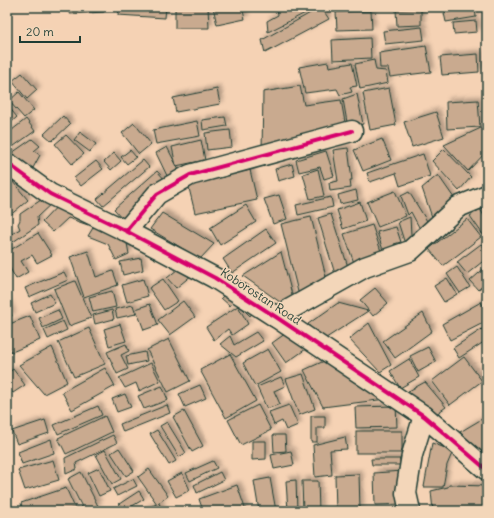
<svg xmlns="http://www.w3.org/2000/svg" width="494" height="518" font-family="Delius,sans-serif">
<style>
.building{fill:#c9aa8f;stroke:#1f3d34;filter:url(#shadow)}
.lines{fill:none;stroke-linecap:round;stroke-linejoin:round}
.minor-casing{stroke:#1f3d34;stroke-width:23}
.minor{stroke:#f3d6b9;stroke-width:20}
.cycleway-casing{stroke:#f3d6b9;stroke-width:6}
.cycleway{stroke:#d6006c;stroke-width:4}
.labels{text-anchor:middle;dominant-baseline:central;stroke-width:3;stroke-linejoin:round;paint-order:stroke}
.street-label{font-size:12px;fill:#1f3d34;stroke:#f3d6b9}
</style>
<defs>
<filter id="shadow"><feDropShadow dx="3.5" dy="-3.5" stdDeviation="2" flood-color="#0004"/></filter>
</defs>
<rect width="100%" height="100%" fill="#f5d2b4"/>
<filter id="ink" filterUnits="userSpaceOnUse"><feTurbulence type="fractalNoise" baseFrequency=".025" numOctaves="2"/><feDisplacementMap in="SourceGraphic" scale="8" xChannelSelector="R" yChannelSelector="G"/><feConvolveMatrix kernelMatrix="1 2 1 2 8 2 1 2 1" color-interpolation-filters="sRGB"/></filter>
<g filter="url(#ink)">
<!-- building -->
<g class="building">
<polygon points="72,7 104,7 104,12 70,14"/>
<polygon points="119,7 166,7 165,18 118,15"/>
<polygon points="175,7 208,7 209,28 175,28"/>
<polygon points="213,7 242,7 245,19 217,25"/>
<polygon points="277,7 317,7 268,32 267,21 278,15"/>
<polygon points="321,7 329,19 265,53 262,40"/>
<polygon points="475,7 476,17 446,22 444,13"/>
<polygon points="421,9 421,25 397,26 396,10"/>
<polygon points="371,11 372,29 337,30 336,12"/>
<polygon points="476,21 477,32 454,34 453,23"/>
<polygon points="422,27 424,40 385,44 383,31"/>
<polygon points="370,38 371,58 333,60 332,40"/>
<polygon points="426,46 431,72 390,77 388,68 380,68 379,53"/>
<polygon points="478,54 479,72 442,75 440,57"/>
<polygon points="374,60 376,70 386,71 388,83 360,89 355,64"/>
<polygon points="328,62 329,67 352,63 357,86 350,87 352,92 340,95 337,89 305,93 299,67"/>
<polygon points="22,73 37,90 27,99 12,81"/>
<polygon points="300,86 304,105 341,100 346,128 262,151 263,92"/>
<polygon points="389,88 396,125 370,130 363,93"/>
<polygon points="217,89 220,104 176,112 173,98"/>
<polygon points="19,92 34,110 24,118 9,101"/>
<polygon points="357,94 363,124 348,128 343,99"/>
<polygon points="478,100 480,127 447,129 446,102"/>
<polygon points="7,105 17,117 8,125 7,124"/>
<polygon points="436,112 444,137 412,147 404,122"/>
<polygon points="63,116 70,124 52,141 44,134"/>
<polygon points="225,117 227,126 203,130 202,120"/>
<polygon points="26,119 35,131 7,151 7,134"/>
<polygon points="197,121 200,136 156,144 153,130"/>
<polygon points="134,123 151,144 139,154 122,133"/>
<polygon points="481,128 487,133 487,151 468,171 444,145"/>
<polygon points="230,130 232,147 207,150 205,133"/>
<polygon points="80,132 96,144 90,152 74,140"/>
<polygon points="66,135 84,154 72,164 55,144"/>
<polygon points="32,139 40,146 34,151 40,155 33,168 9,155"/>
<polygon points="382,139 391,160 363,171 354,150"/>
<polygon points="201,140 205,160 176,166 172,147"/>
<polygon points="167,147 182,176 170,182 156,153"/>
<polygon points="348,148 352,180 350,180 351,188 330,191 329,183 338,181 333,150"/>
<polygon points="444,149 471,177 459,191 432,161"/>
<polygon points="130,150 136,157 127,164 121,157"/>
<polygon points="326,151 334,176 324,179 320,167 299,172 296,160"/>
<polygon points="114,153 121,161 111,170 104,162"/>
<polygon points="423,154 430,176 400,186 396,173 370,182 367,173"/>
<polygon points="143,160 149,167 103,206 97,199"/>
<polygon points="96,161 103,169 81,186 74,178"/>
<polygon points="292,164 295,176 278,181 275,169"/>
<polygon points="318,169 324,196 310,199 303,174"/>
<polygon points="250,170 257,200 195,213 188,184"/>
<polygon points="157,171 166,181 123,219 114,209"/>
<polygon points="7,175 28,200 7,218"/>
<polygon points="438,175 454,198 434,223 422,188"/>
<polygon points="356,190 358,200 340,204 338,195"/>
<polygon points="395,191 406,216 378,227 367,202"/>
<polygon points="409,192 430,226 421,231 411,212 408,215 401,196"/>
<polygon points="279,195 287,219 273,224 264,199"/>
<polygon points="66,197 96,210 88,225 68,218 53,232 42,222"/>
<polygon points="331,197 333,207 298,215 296,205"/>
<polygon points="41,200 53,202 37,217 38,225 7,246 7,237 20,229 18,224 20,220 20,214"/>
<polygon points="360,202 366,221 343,229 337,210"/>
<polygon points="246,205 256,222 220,245 210,228"/>
<polygon points="480,209 487,221 487,234 484,236 470,216"/>
<polygon points="162,213 214,244 200,259 150,229"/>
<polygon points="331,214 349,270 335,274 318,218"/>
<polygon points="311,217 328,285 298,292 281,224"/>
<polygon points="410,217 411,235 419,233 406,247 398,222"/>
<polygon points="467,219 481,237 443,266 429,249"/>
<polygon points="96,223 126,238 129,254 116,260 108,244 88,236"/>
<polygon points="372,225 383,257 355,266 344,234"/>
<polygon points="396,227 401,242 394,244 397,252 385,256 377,232"/>
<polygon points="266,229 276,243 232,273 223,259"/>
<polygon points="38,233 52,255 37,263 32,255 21,261 28,272 16,279 7,263 7,252"/>
<polygon points="481,244 487,251 487,258 467,274 457,262"/>
<polygon points="88,251 96,277 113,271 118,285 84,297 70,257"/>
<polygon points="281,252 297,314 243,276"/>
<polygon points="141,258 143,270 123,275 120,262"/>
<polygon points="183,265 192,275 176,288 167,278"/>
<polygon points="487,266 487,282 478,290 470,281"/>
<polygon points="457,267 470,287 460,293 447,274"/>
<polygon points="64,272 68,280 29,297 25,288"/>
<polygon points="447,278 457,294 444,302 434,286"/>
<polygon points="143,279 148,296 127,302 122,285"/>
<polygon points="163,279 178,301 164,310 149,288"/>
<polygon points="75,281 91,318 69,326 54,289"/>
<polygon points="375,288 388,303 373,316 360,300"/>
<polygon points="112,291 116,307 93,312 89,297"/>
<polygon points="229,291 257,307 250,316 234,300 230,306 221,298"/>
<polygon points="50,294 55,303 35,312 31,303"/>
<polygon points="183,301 195,317 170,335 158,320"/>
<polygon points="481,302 487,313 487,321 450,340 442,324"/>
<polygon points="7,303 12,316 7,317"/>
<polygon points="338,303 368,311 320,342 308,324"/>
<polygon points="150,304 158,325 144,330 136,309"/>
<polygon points="133,305 136,314 117,318 115,309"/>
<polygon points="238,306 248,324 232,335 228,329 214,340 206,327"/>
<polygon points="58,310 62,319 43,328 39,318"/>
<polygon points="112,310 114,319 95,324 93,315"/>
<polygon points="423,313 432,331 395,358 383,341"/>
<polygon points="30,316 40,340 12,352 7,345 7,325"/>
<polygon points="63,321 67,330 48,339 44,330"/>
<polygon points="369,323 391,365 380,372 349,339"/>
<polygon points="120,324 126,341 109,346 104,329"/>
<polygon points="487,326 487,340 459,358 453,348"/>
<polygon points="89,328 105,364 74,377 58,342"/>
<polygon points="292,329 306,349 286,363 272,343"/>
<polygon points="256,332 263,341 236,357 220,344 230,336 234,345"/>
<polygon points="169,339 190,381 168,392 147,350"/>
<polygon points="126,344 129,351 121,355 128,369 117,374 107,352"/>
<polygon points="52,347 67,382 44,394 19,365"/>
<polygon points="428,347 436,362 418,372 410,356"/>
<polygon points="268,349 281,372 255,386 243,363"/>
<polygon points="145,352 147,361 128,365 126,356"/>
<polygon points="230,354 256,401 226,418 200,370"/>
<polygon points="464,357 482,381 450,405 432,381"/>
<polygon points="331,358 386,399 323,407 304,370"/>
<polygon points="409,359 419,377 400,388 390,371"/>
<polygon points="151,363 160,381 139,391 136,383 125,388 119,378"/>
<polygon points="105,368 115,386 72,410 62,392"/>
<polygon points="13,369 25,385 13,393 7,386 7,374"/>
<polygon points="303,374 315,409 299,415 286,379"/>
<polygon points="281,377 285,386 274,391 280,404 267,409 257,387"/>
<polygon points="425,382 446,407 432,417 405,393"/>
<polygon points="200,385 206,398 185,407 179,394"/>
<polygon points="162,386 168,400 144,409 138,396"/>
<polygon points="125,394 131,407 117,412 112,399"/>
<polygon points="167,405 170,413 123,432 120,424"/>
<polygon points="258,405 271,430 241,445 228,420"/>
<polygon points="289,405 298,425 286,430 282,421 274,425 269,412"/>
<polygon points="98,406 102,415 58,434 54,425"/>
<polygon points="396,406 397,427 356,428 355,407"/>
<polygon points="184,411 203,446 192,452 173,417"/>
<polygon points="105,416 112,432 66,454 58,438"/>
<polygon points="311,416 325,416 325,428 317,428 317,442 311,442"/>
<polygon points="487,416 487,461 460,432"/>
<polygon points="45,420 49,433 17,444 12,431"/>
<polygon points="167,422 186,453 179,457 160,426"/>
<polygon points="157,430 176,461 169,465 150,434"/>
<rect x="356" y="431" width="46" height="22"/>
<polygon points="113,435 117,443 76,463 77,469 66,474 65,458"/>
<polygon points="273,435 285,435 286,451 274,452"/>
<polygon points="345,437 347,449 330,450 332,475 315,477 313,445"/>
<polygon points="51,439 54,453 22,464 18,452"/>
<polygon points="252,441 266,441 266,459 252,460"/>
<polygon points="432,443 453,451 447,465 443,487 424,487"/>
<polygon points="119,448 134,471 126,476 111,453"/>
<polygon points="105,450 121,479 112,484 96,455"/>
<polygon points="291,451 294,465 274,469 271,455"/>
<polygon points="371,459 400,459 400,465 372,465"/>
<polygon points="53,460 59,480 25,490 18,470"/>
<polygon points="213,461 217,468 190,481 186,473"/>
<polygon points="99,468 110,491 99,496 88,473"/>
<polygon points="149,469 168,496 157,504 138,477"/>
<polygon points="403,471 405,504 375,505 374,473"/>
<polygon points="81,472 98,506 89,511 84,511 68,479"/>
<polygon points="220,472 224,480 197,493 194,485"/>
<polygon points="182,473 190,490 176,497 167,481"/>
<polygon points="359,474 360,510 336,511 335,475"/>
<polygon points="270,478 276,511 259,511 254,481"/>
<polygon points="133,479 137,486 117,496 113,489"/>
<polygon points="296,480 297,511 288,511 286,481"/>
<polygon points="302,481 318,481 319,511 303,511"/>
<polygon points="237,485 246,511 203,511 199,499"/>
<polygon points="449,485 487,486 487,511 433,511 431,491 448,487"/>
<polygon points="66,488 75,508 64,511 23,511 21,503"/>
<polygon points="139,491 144,499 124,511 119,504"/>
<polygon points="159,503 162,511 141,511"/>
</g>
<g class="lines">
<!-- minor casing -->
<g class="minor-casing">
<g id="minor">
<polyline points="7,164 10,165 50,194 126,231 215,278 276,317 424,416 487,470"/>
<polyline points="126,231 157,194 190,175 352,131"/>
<polyline points="276,317 365,267 410,251 458,207 487,195"/>
<polyline points="410,511 406,493 412,455 424,416"/>
</g>
</g>
<!-- minor -->
<use href="#minor" class="minor"/>
<!-- cycleway casing -->
<g class="cycleway-casing">
<g id="cycleway">
<polyline points="7,164 10,165 50,194 126,231 215,278 276,317 424,416 487,470"/>
<polyline points="126,231 157,194 190,175 352,131"/>
</g>
</g>
<!-- cycleway -->
<use href="#cycleway" class="cycleway"/>
</g>
</g>
<g class="labels">
<!-- street labels -->
<g class="street-label">
<text transform="translate(261 296) rotate(33)">Koborostan Road</text>
</g>
</g>
<!-- margin -->
<rect width="494" height="518" fill="none" stroke="#f3d6b9" stroke-width="24"/>
<rect x="12" y="12" width="470" height="494" fill="none" stroke="#1f3d34" stroke-width="1.5" filter="url(#ink)"/>
<!-- scale -->
<path d="M20 36v6h60v-6" fill="none" stroke="#1f3d34" stroke-width="2"/>
<text x="26" y="36" font-size="12" fill="#1f3d34" stroke="#f3d6b9" stroke-width="3" paint-order="stroke">20 m</text>
</svg>
